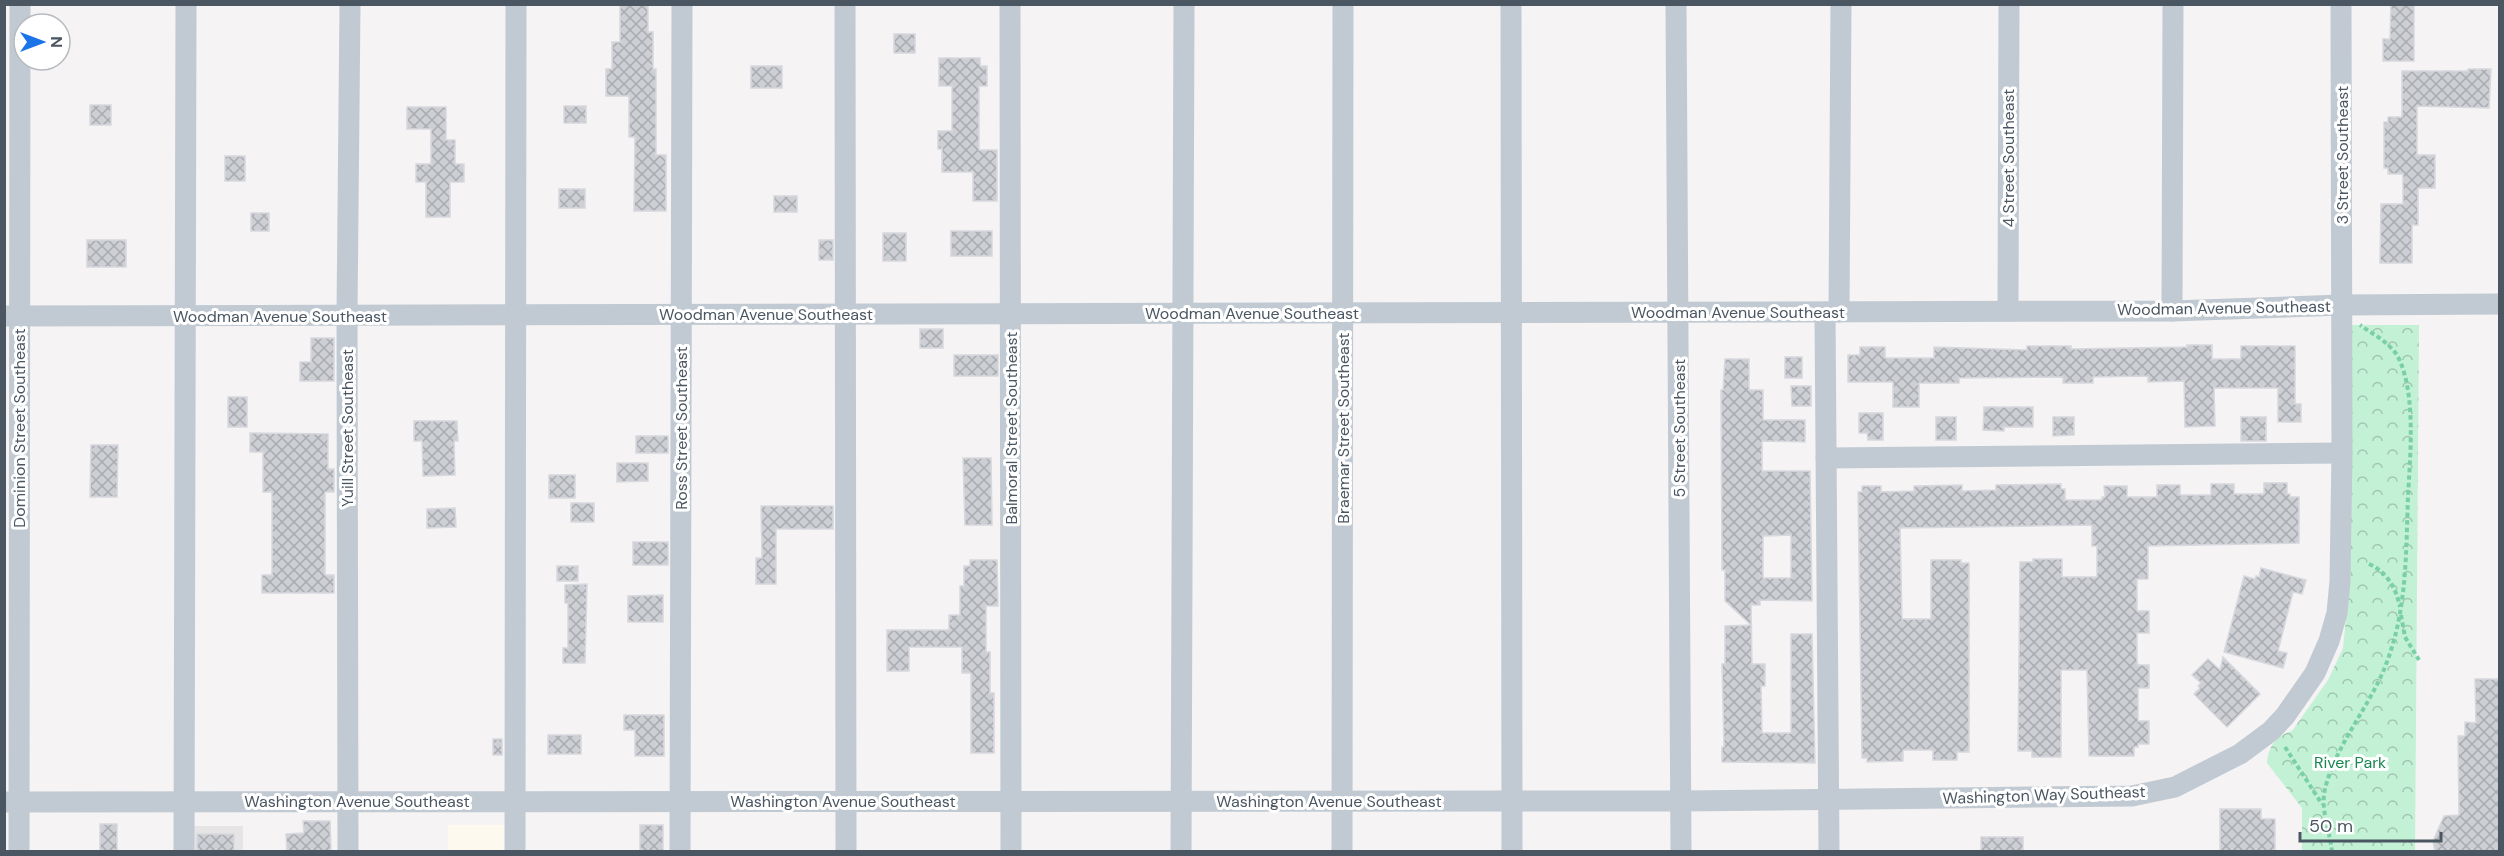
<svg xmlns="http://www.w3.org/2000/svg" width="2504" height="856" font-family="'DM Sans',sans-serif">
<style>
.commercial{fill:#fdf9ef}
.education{fill:#e6e4e5}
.forest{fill:url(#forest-crowns)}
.building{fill:url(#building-cross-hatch);stroke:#d7d9de;stroke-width:1.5;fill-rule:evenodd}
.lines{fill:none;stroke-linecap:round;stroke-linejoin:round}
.path{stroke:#7ad0a6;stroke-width:4;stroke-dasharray:4.5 3;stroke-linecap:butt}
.minor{stroke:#c1cad2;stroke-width:21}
.labels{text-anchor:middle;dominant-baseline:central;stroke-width:6;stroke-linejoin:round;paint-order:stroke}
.street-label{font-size:16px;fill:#4a5661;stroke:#fff}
.park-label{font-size:16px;fill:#17864f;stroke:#fff}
</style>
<defs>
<pattern id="forest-crowns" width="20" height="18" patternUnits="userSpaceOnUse" patternTransform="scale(1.5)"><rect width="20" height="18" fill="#c3f1d5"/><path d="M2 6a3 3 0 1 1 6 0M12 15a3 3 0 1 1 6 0" fill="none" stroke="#a0c6b0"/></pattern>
<pattern id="building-cross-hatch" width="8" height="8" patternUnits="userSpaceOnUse" patternTransform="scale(1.5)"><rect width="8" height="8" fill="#cdcfd5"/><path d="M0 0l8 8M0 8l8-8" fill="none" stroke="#a8abb0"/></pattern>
</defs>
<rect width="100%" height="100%" fill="#f5f3f3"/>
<!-- commercial -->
<rect class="commercial" x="448" y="825" width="60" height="26"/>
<!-- education -->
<rect class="education" x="194" y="826" width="49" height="25"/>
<!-- forest -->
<path class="forest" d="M2349 325H2419L2415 851H2302V808L2267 763C2268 747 2276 735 2292 731L2328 680 2343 648 2347 608Z"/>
<!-- building -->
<g class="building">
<polygon points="2391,4 2414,4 2414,61 2383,61 2383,39 2390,39"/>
<polygon points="620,5 648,5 648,32 653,32 653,69 656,69 656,155 666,155 666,211 634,211 635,137 629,137 629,96 606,96 606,69 612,69 612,42 620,42"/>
<rect x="894" y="34" width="21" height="19"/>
<polygon points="939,58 980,58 980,66 987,66 987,86 979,86 979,150 997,150 997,201 973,201 973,172 942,172 942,149 938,149 938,131 952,131 952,86 939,86"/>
<rect x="751" y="66" width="31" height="22"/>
<polygon points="2468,69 2491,69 2489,108 2417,106 2417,155 2435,155 2435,188 2418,188 2418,225 2412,225 2412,263 2380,263 2381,204 2403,204 2403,174 2388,174 2388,168 2384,168 2384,122 2388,122 2388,117 2402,117 2402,71 2468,71"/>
<rect x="90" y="105" width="21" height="20"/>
<rect x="564" y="106" width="22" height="17"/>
<polygon points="407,107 446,107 446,140 455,140 455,164 464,164 464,182 450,182 450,217 426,217 426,182 416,182 416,164 431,164 431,129 407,129"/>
<rect x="225" y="156" width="20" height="25"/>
<rect x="559" y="189" width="26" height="19"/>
<rect x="774" y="196" width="23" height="16"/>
<rect x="251" y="213" width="18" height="18"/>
<rect x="951" y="231" width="41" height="25"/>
<rect x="883" y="233" width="23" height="28"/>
<rect x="87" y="240" width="39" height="27"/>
<rect x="819" y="240" width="14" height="20"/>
<rect x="920" y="329" width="23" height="19"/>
<polygon points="311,338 334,338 334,381 300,381 300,362 311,362"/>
<polygon points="2187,345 2212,345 2212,359 2241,359 2241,346 2295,346 2295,404 2301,404 2301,422 2278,422 2278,388 2214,388 2215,426 2185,427 2184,381 2148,382 2148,377 2144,376 2093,377 2093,383 2063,383 2063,377 1959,378 1959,383 1919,383 1919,407 1893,407 1893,382 1848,382 1848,355 1860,355 1860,347 1885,347 1885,358 1934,358 1934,347 2027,350 2027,346 2071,346 2071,349 2187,347"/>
<rect x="954" y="355" width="44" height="21"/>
<rect x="1785" y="357" width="17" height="21"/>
<path d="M1725 359H1749V390H1763V420H1805V442L1762 441V471H1810L1812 601 1760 600V605H1751L1752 664H1765V686H1761L1762 733H1791V634H1812L1815 763 1722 762V747H1724L1722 664H1725V626L1751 625 1725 601V570H1722L1721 390H1723ZM1791 535V578H1763V536Z"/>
<polygon points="1791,386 1811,386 1811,406 1792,406"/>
<rect x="228" y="397" width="19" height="30"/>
<polygon points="1984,407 2033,407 2033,427 2004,427 2004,431 1983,430"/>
<polygon points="1859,413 1883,413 1883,440 1868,440 1867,433 1859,433"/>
<rect x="1936" y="417" width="20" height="23"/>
<polygon points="2053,417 2074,417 2074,435 2053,436"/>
<rect x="2241" y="417" width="25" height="24"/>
<polygon points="414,421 457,421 458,441 454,441 455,475 423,476 422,441 414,441"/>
<polygon points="250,433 328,434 328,469 334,469 334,492 325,492 325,575 334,575 334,593 262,593 262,575 272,575 272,492 263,492 263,452 250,452"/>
<rect x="636" y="436" width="32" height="17"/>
<polygon points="91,445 118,445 117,497 90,497"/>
<polygon points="963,458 991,458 992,525 965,525"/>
<polygon points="617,463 648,463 648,481 617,482"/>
<rect x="549" y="475" width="26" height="23"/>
<polygon points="2264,483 2287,483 2287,494 2290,494 2290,497 2299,497 2299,543 2148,546 2148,579 2137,579 2137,611 2149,611 2149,633 2137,633 2137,662 2138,665 2149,665 2149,688 2138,688 2138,721 2149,721 2149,744 2138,744 2138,747 2134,747 2134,756 2089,756 2087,670 2061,670 2061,757 2032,757 2032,751 2018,751 2020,562 2033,562 2033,559 2062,559 2062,577 2097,577 2097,546 2092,546 2092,525 1900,528 1902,619 1931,619 1931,560 1961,560 1961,563 1969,563 1969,752 1957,752 1957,760 1933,760 1933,750 1903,750 1903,761 1867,762 1867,758 1862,758 1858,492 1862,492 1862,486 1881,486 1881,492 1914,491 1914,486 1962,485 1962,491 1996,490 1996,485 2061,484 2061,489 2065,489 2065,500 2102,500 2102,497 2105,497 2104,486 2127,486 2127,497 2157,497 2157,485 2180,485 2180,495 2211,495 2211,484 2234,484 2234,494 2264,494"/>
<rect x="571" y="503" width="23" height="19"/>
<polygon points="761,506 833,506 833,529 776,529 776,584 756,584 756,558 762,558"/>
<polygon points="455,508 456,527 427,528 427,509"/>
<rect x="633" y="542" width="35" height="23"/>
<polygon points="970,560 997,560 998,606 986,606 986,652 990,652 990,693 994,693 994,753 971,753 971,673 962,673 962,647 909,647 909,671 887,671 887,630 949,630 949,615 960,615 960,586 964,586 964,566 970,566"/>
<rect x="557" y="566" width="21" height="15"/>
<polygon points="2261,568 2306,580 2302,594 2293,592 2278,651 2287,653 2283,668 2224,652 2244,576 2255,579 2256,576 2259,577"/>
<polygon points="587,584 585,663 563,663 563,648 568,648 568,603 565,603 565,585"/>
<polygon points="663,595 663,622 628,622 628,596"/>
<polygon points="2223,657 2260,694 2227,727 2194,694 2200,688 2198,686 2201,683 2192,675 2208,659 2220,670"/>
<polygon points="2475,679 2499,679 2499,852 2435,852 2433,841 2444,816 2459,815 2458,736 2465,736 2465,722 2476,723"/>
<polygon points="624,715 664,715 664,756 635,756 635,730 624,730"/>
<rect x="548" y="735" width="33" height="19"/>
<rect x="493" y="739" width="9" height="16"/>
<polygon points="2220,809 2261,809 2261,819 2275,819 2275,852 2220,852"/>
<polygon points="303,821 330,821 331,851 287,852 286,834 304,833"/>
<rect x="100" y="824" width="17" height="28"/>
<rect x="640" y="825" width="23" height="27"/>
<rect x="197" y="834" width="37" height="18"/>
<rect x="1981" y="837" width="42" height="15"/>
</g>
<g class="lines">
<!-- path -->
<g class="path">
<path d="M2369 564C2387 572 2396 588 2400 607"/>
<polyline points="2401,615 2405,637 2419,660"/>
<polyline points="2285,747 2322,804"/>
<path d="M2332 852C2330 831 2320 809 2325 789 2337 741 2372 705 2388 659 2407 607 2406 551 2408 497 2410 456 2416 399 2400 361 2393 344 2374 335 2360 325"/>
</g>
<!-- minor -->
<g class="minor">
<polyline points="845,4 846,852"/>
<polyline points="1010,4 1011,852"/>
<polyline points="1511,4 1512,852"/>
<polyline points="1676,4 1681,852"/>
<polyline points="2008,311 2009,4"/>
<polyline points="2172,311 2173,4"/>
<polyline points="1825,312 1829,852"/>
<polyline points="1839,312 1841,4"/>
<polyline points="4,316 2172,311 2342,305 2500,304"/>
<polyline points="1826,458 2342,453"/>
<polyline points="4,802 1681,801 2132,796 2175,787 2240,754 2271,731 2285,716 2315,673 2329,641 2337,613 2340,581 2342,453 2341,4"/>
<polyline points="19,852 20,4"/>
<polyline points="184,852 186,4"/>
<polyline points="348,852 347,315 350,4"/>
<polyline points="515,852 516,4"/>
<polyline points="680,852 682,4"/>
<polyline points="1181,852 1184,4"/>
<polyline points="1342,852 1343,4"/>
</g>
</g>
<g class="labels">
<!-- street labels -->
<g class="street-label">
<text transform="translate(2342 155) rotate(-90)">3 Street Southeast</text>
<text transform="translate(2008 158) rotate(-90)">4 Street Southeast</text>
<text transform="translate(2224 308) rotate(-1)">Woodman Avenue Southeast</text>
<text x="1738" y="312">Woodman Avenue Southeast</text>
<text x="1252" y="313">Woodman Avenue Southeast</text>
<text x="766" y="314">Woodman Avenue Southeast</text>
<text x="280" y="316">Woodman Avenue Southeast</text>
<text transform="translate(19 428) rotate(-90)">Dominion Street Southeast</text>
<text transform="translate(347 428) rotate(-90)">Yuill Street Southeast</text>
<text transform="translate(681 428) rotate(-90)">Ross Street Southeast</text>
<text transform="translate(1011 428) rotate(-90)">Balmoral Street Southeast</text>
<text transform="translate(1343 428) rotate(-90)">Braemar Street Southeast</text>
<text transform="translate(1679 428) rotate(-90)">5 Street Southeast</text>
<text transform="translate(2044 795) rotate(-2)">Washington Way Southeast</text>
<text x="357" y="801">Washington Avenue Southeast</text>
<text x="843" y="801">Washington Avenue Southeast</text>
<text x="1329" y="801">Washington Avenue Southeast</text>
</g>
<!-- park labels -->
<g class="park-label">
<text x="2350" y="762">River Park</text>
</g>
</g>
<!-- border -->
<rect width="2504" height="856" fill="none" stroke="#4a5661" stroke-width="12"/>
<!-- north arrow -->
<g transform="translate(42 42) rotate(90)"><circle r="28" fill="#ffffff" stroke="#b7bbc0" stroke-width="1.5"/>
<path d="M0-4.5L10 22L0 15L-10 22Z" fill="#1a73e8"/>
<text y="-9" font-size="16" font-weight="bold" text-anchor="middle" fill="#4a5661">N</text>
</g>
<!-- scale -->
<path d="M2300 832v9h141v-9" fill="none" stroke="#4a5661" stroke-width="3"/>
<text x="2309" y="832" font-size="18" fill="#4a5661" stroke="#ffffff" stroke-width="4.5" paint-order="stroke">50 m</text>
</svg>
